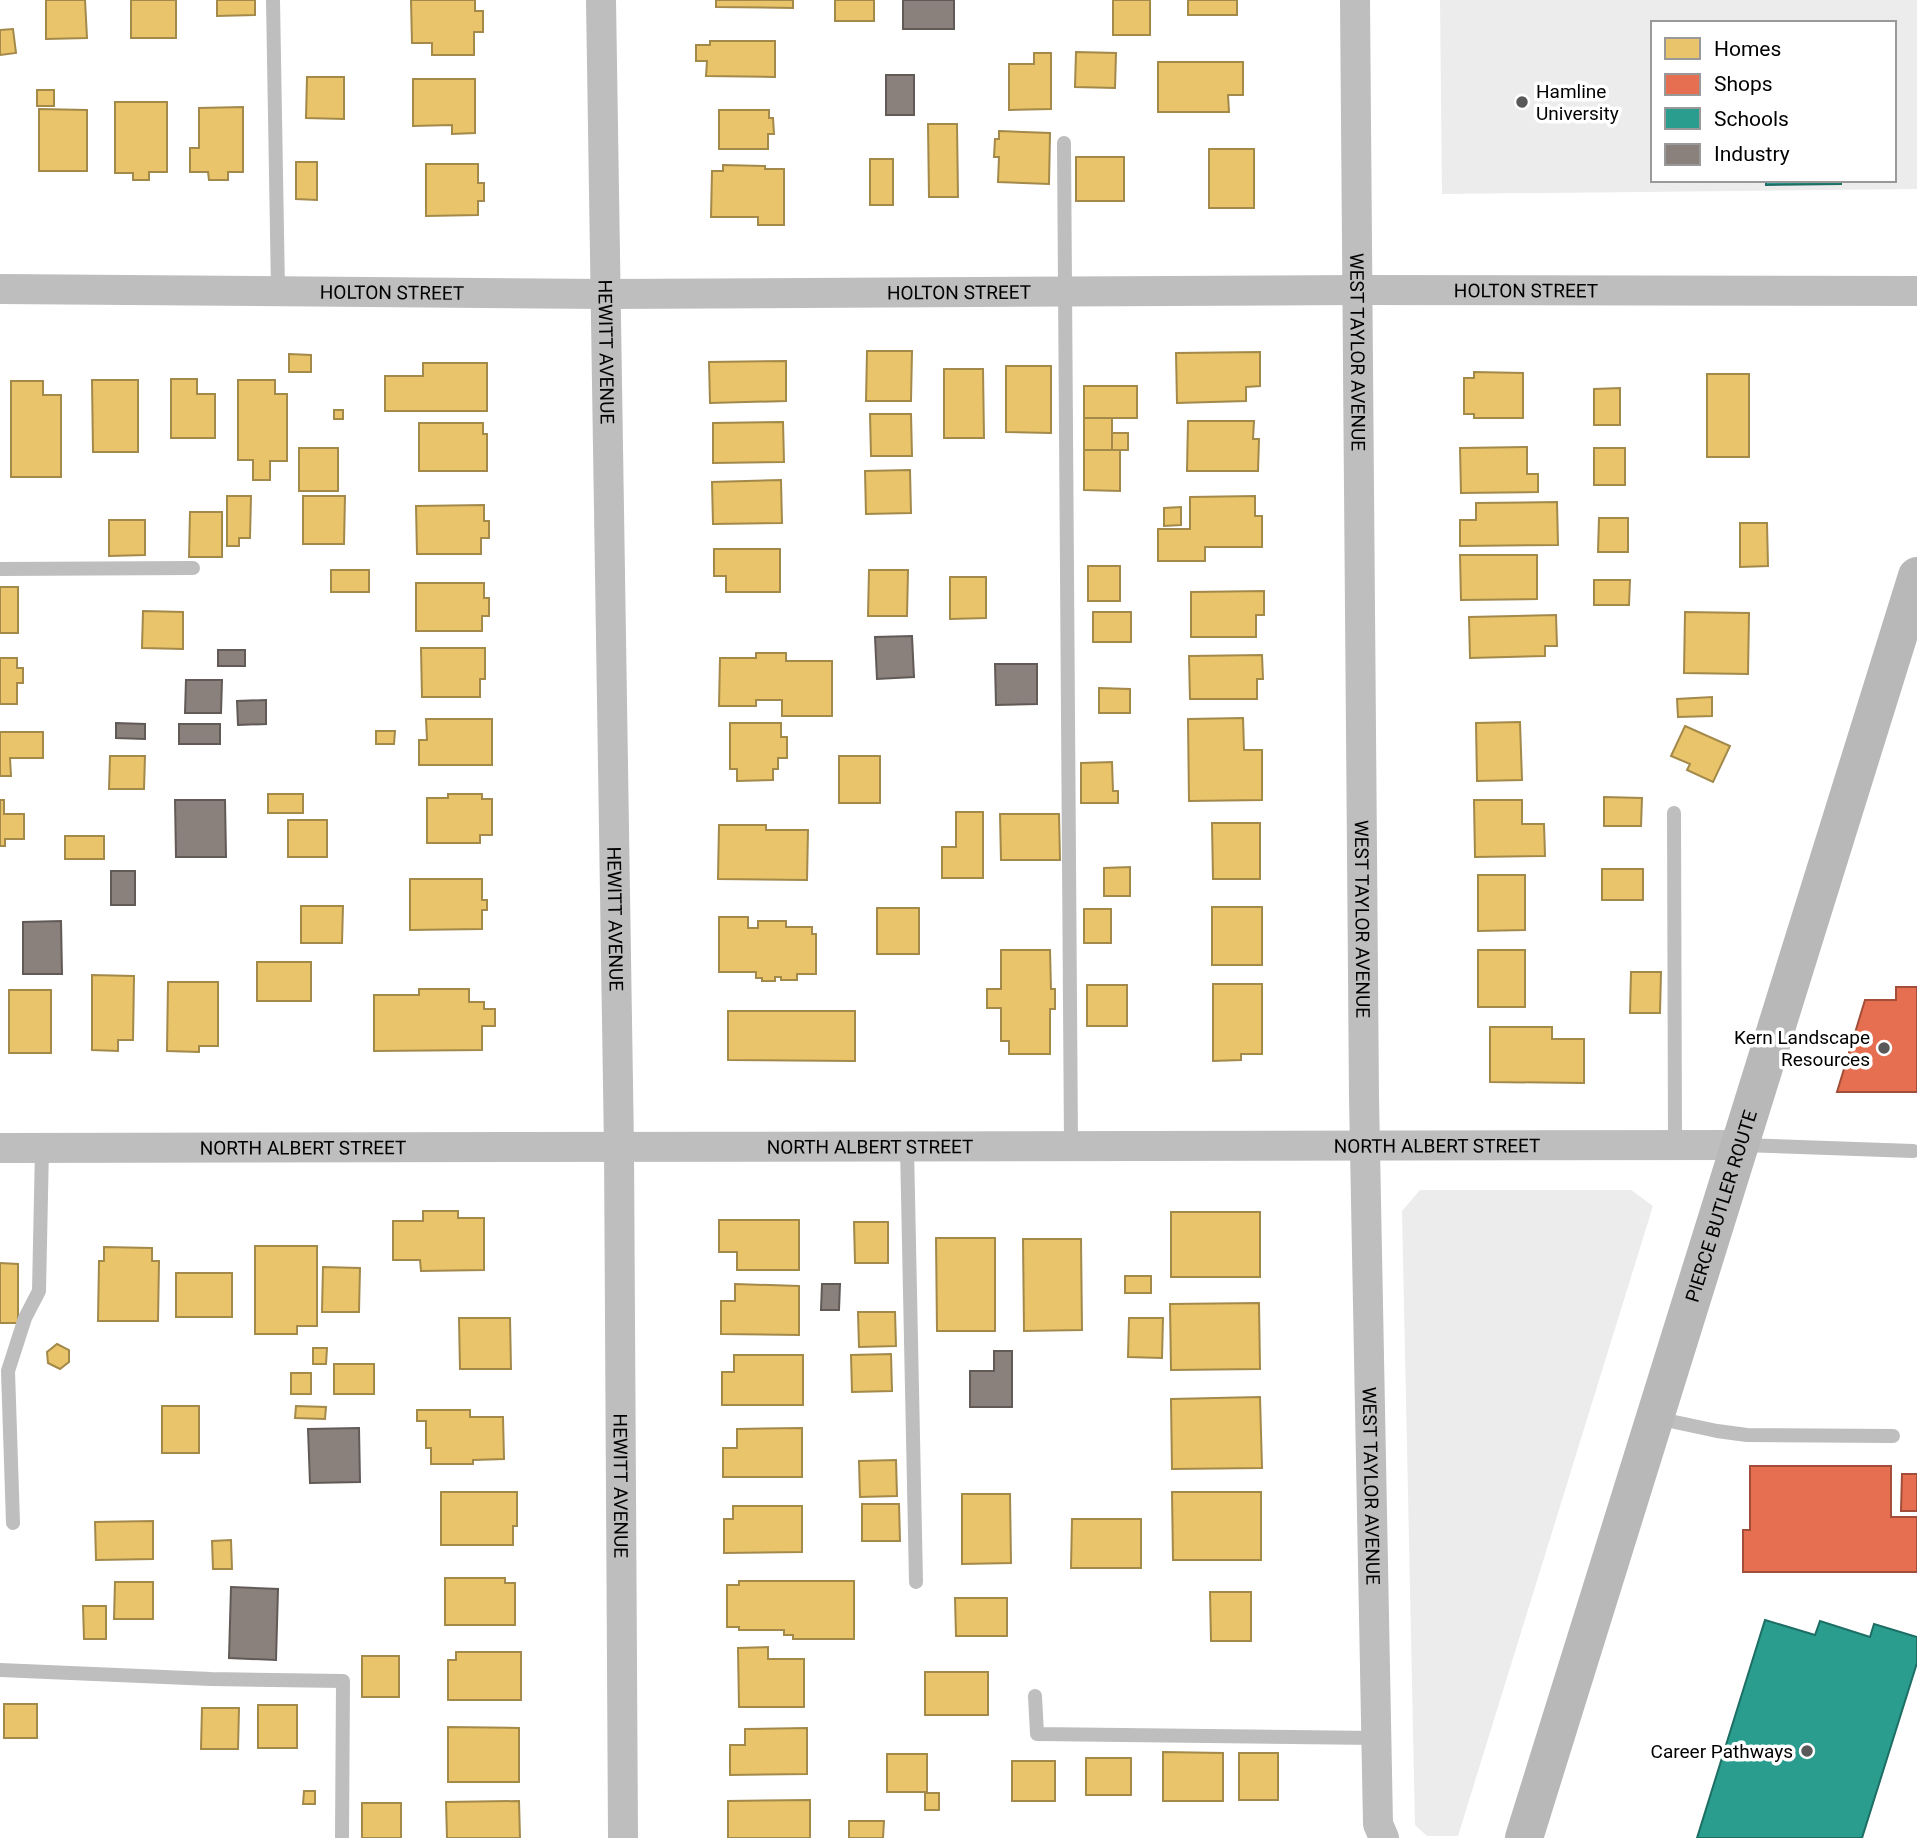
<svg xmlns="http://www.w3.org/2000/svg" width="1917" height="1838" font-family="Roboto,sans-serif">
<style>
.green{fill:#ececec;fill-rule:evenodd}
.homes{fill:#e9c46a;stroke:#a3894a;stroke-width:2}
.shops{fill:#e76f51;stroke:#a24e39;stroke-width:2}
.schools{fill:#2a9d8f;stroke:#1d6e64;stroke-width:2}
.industry{fill:#8a817c;stroke:#615a57;stroke-width:2}
.lines{fill:none;stroke-linecap:round;stroke-linejoin:round}
.service{stroke:#bebebe;stroke-width:14}
.minor{stroke:#bebebe;stroke-width:30}
.secondary{stroke:#b8b8b8;stroke-width:38}
.poi-dot{fill:#595959;stroke:#fff;stroke-width:2.5}
.labels{text-anchor:middle;dominant-baseline:central;stroke-width:7;stroke-linejoin:round;paint-order:stroke}
.poi-label{font-size:19px;fill:#000;stroke:#fff;text-anchor:end}
.street-label{font-size:19px;fill:#000;stroke:#fff}
</style>
<rect width="100%" height="100%" fill="#fff"/>
<!-- green -->
<g class="green">
<path d="M1440 0H1917V189L1442 194ZM1653 23H1894V180H1653Z"/>
<polygon points="1420,1190 1631,1190 1653,1206 1458,1836 1427,1836 1415,1825 1402,1211"/>
</g>
<!-- homes -->
<g class="homes">
<polygon points="46,0 85,0 87,38 46,39"/>
<rect x="131" y="0" width="45" height="38"/>
<polygon points="217,0 255,0 255,15 217,16"/>
<polygon points="411,0 475,0 475,11 483,11 483,32 474,32 474,55 432,55 432,43 412,43"/>
<polygon points="716,0 793,0 793,8 716,7"/>
<rect x="835" y="0" width="39" height="21"/>
<rect x="1113" y="0" width="37" height="35"/>
<rect x="1188" y="0" width="49" height="15"/>
<polygon points="13,29 16,53 0,55 0,30"/>
<polygon points="710,41 775,41 775,77 706,76 707,61 696,61 696,45 710,45"/>
<polygon points="1076,52 1116,53 1115,88 1075,87"/>
<polygon points="1034,53 1051,53 1051,109 1009,110 1009,64 1034,64"/>
<polygon points="1158,62 1243,62 1243,95 1228,95 1229,112 1158,112"/>
<polygon points="307,77 344,77 344,119 306,118"/>
<polygon points="413,79 475,79 475,133 452,134 452,125 413,126"/>
<rect x="37" y="90" width="17" height="16"/>
<polygon points="115,102 167,102 167,172 149,172 149,180 133,180 133,173 115,173"/>
<polygon points="243,107 243,172 228,172 228,180 209,180 208,172 190,172 190,148 199,148 199,108"/>
<polygon points="39,109 87,110 87,171 39,171"/>
<polygon points="719,110 769,110 769,118 773,118 774,134 768,134 768,149 719,149"/>
<polygon points="928,124 957,124 958,197 929,197"/>
<polygon points="999,131 1050,133 1049,184 998,182 999,157 994,157 995,139 999,139"/>
<rect x="1209" y="149" width="45" height="59"/>
<rect x="1076" y="157" width="48" height="44"/>
<rect x="870" y="159" width="23" height="46"/>
<polygon points="296,162 317,162 317,200 296,199"/>
<polygon points="426,164 478,164 478,183 484,183 484,201 478,201 478,215 426,216"/>
<polygon points="723,165 765,166 765,169 784,169 784,225 758,225 758,217 711,217 712,171 723,171"/>
<polygon points="867,351 912,351 911,401 866,401"/>
<polygon points="1260,352 1260,386 1246,387 1246,401 1177,403 1176,353"/>
<polygon points="289,354 311,355 311,372 289,372"/>
<polygon points="786,361 786,401 710,403 709,362"/>
<polygon points="423,363 487,363 487,411 385,411 385,376 423,376"/>
<polygon points="1006,366 1051,366 1051,433 1006,432"/>
<polygon points="944,369 983,369 984,438 944,438"/>
<polygon points="1474,372 1523,373 1523,418 1474,418 1474,414 1464,414 1464,378 1474,378"/>
<rect x="1707" y="374" width="42" height="83"/>
<polygon points="171,379 197,379 197,394 215,394 215,438 171,438"/>
<polygon points="92,380 138,380 138,452 93,452"/>
<polygon points="238,380 275,380 275,394 287,394 287,461 270,461 270,480 253,480 253,460 238,460"/>
<polygon points="11,381 43,381 43,395 61,395 61,477 11,477"/>
<rect x="1084" y="386" width="53" height="32"/>
<polygon points="1620,388 1620,425 1594,425 1594,389"/>
<rect x="334" y="410" width="9" height="9"/>
<polygon points="870,414 911,414 912,456 871,456"/>
<rect x="1084" y="418" width="28" height="32"/>
<polygon points="1188,421 1254,421 1253,439 1259,439 1258,471 1187,471"/>
<polygon points="783,422 784,462 713,463 713,423"/>
<polygon points="419,423 483,423 483,434 487,434 487,471 419,471"/>
<rect x="1112" y="433" width="16" height="17"/>
<polygon points="1527,447 1527,474 1538,474 1538,492 1461,493 1460,448"/>
<rect x="299" y="448" width="39" height="43"/>
<rect x="1594" y="448" width="31" height="37"/>
<polygon points="1084,450 1120,450 1120,491 1084,490"/>
<polygon points="910,470 911,513 866,514 865,471"/>
<polygon points="781,480 782,523 713,524 712,482"/>
<polygon points="227,496 251,496 250,538 239,538 239,546 227,546"/>
<polygon points="303,496 345,496 344,544 303,544"/>
<polygon points="1255,496 1255,516 1262,516 1262,547 1205,547 1205,561 1158,561 1158,529 1190,529 1190,497"/>
<polygon points="1557,502 1558,545 1460,546 1460,520 1476,520 1476,503"/>
<polygon points="484,505 484,521 489,521 489,538 481,538 481,554 417,554 416,506"/>
<polygon points="1181,507 1181,525 1164,526 1164,508"/>
<polygon points="190,512 222,512 222,557 189,557"/>
<polygon points="1599,518 1628,518 1628,552 1598,552"/>
<polygon points="109,520 145,520 145,555 109,556"/>
<polygon points="1740,523 1767,523 1768,566 1740,567"/>
<polygon points="714,549 780,549 780,592 726,592 726,576 714,576"/>
<polygon points="1460,555 1537,555 1537,599 1461,600"/>
<rect x="1088" y="566" width="32" height="35"/>
<rect x="331" y="570" width="38" height="22"/>
<polygon points="869,570 908,570 907,616 868,616"/>
<polygon points="950,577 986,577 986,618 950,619"/>
<polygon points="1594,580 1630,580 1629,605 1594,605"/>
<polygon points="416,583 484,583 484,598 489,598 489,616 482,616 482,631 416,631"/>
<rect x="0" y="587" width="18" height="46"/>
<polygon points="1264,591 1264,615 1256,615 1256,637 1191,637 1191,592"/>
<polygon points="143,611 183,612 183,649 142,648"/>
<rect x="1093" y="612" width="38" height="30"/>
<polygon points="1685,612 1749,613 1748,674 1684,673"/>
<polygon points="1556,615 1557,646 1545,646 1545,656 1470,658 1469,617"/>
<polygon points="421,648 485,648 485,679 480,679 480,697 422,697"/>
<polygon points="756,653 786,653 786,661 832,661 832,716 782,716 782,700 756,700 756,706 719,706 720,658 756,658"/>
<polygon points="1262,655 1263,679 1257,679 1257,699 1190,699 1189,656"/>
<polygon points="0,658 17,658 17,668 23,668 23,683 17,683 17,704 0,704"/>
<polygon points="1099,688 1130,689 1130,713 1099,713"/>
<polygon points="1712,697 1712,716 1678,717 1677,699"/>
<polygon points="1243,718 1244,750 1262,750 1262,800 1189,801 1188,719"/>
<polygon points="426,719 492,719 492,765 419,765 419,740 427,740"/>
<polygon points="1520,722 1522,780 1477,781 1476,723"/>
<polygon points="730,723 781,723 781,737 787,737 787,758 778,758 778,769 773,769 773,780 737,781 737,769 730,769"/>
<polygon points="1685,726 1730,746 1713,782 1687,770 1690,764 1671,756"/>
<polygon points="376,731 395,731 394,744 376,744"/>
<polygon points="0,732 43,732 43,758 10,758 11,776 0,776"/>
<polygon points="110,756 145,756 144,789 109,789"/>
<rect x="839" y="756" width="41" height="47"/>
<polygon points="1112,762 1113,791 1118,791 1118,803 1081,803 1081,763"/>
<rect x="268" y="794" width="35" height="19"/>
<polygon points="448,794 482,794 482,799 492,799 492,835 480,835 480,843 427,843 427,798 448,798"/>
<polygon points="1604,797 1642,798 1641,826 1604,826"/>
<polygon points="0,800 4,800 4,814 24,814 24,839 5,839 5,846 0,846"/>
<polygon points="1474,800 1522,800 1522,824 1544,824 1545,856 1475,857"/>
<polygon points="956,812 983,812 983,878 942,878 942,847 956,847"/>
<polygon points="1000,814 1059,814 1060,860 1001,860"/>
<rect x="288" y="820" width="39" height="37"/>
<polygon points="1212,823 1260,823 1260,879 1213,879"/>
<polygon points="719,825 766,825 766,830 808,830 807,880 718,879"/>
<rect x="65" y="836" width="39" height="23"/>
<polygon points="1130,867 1130,896 1104,896 1104,868"/>
<rect x="1602" y="869" width="41" height="31"/>
<polygon points="1478,875 1525,875 1525,930 1478,931"/>
<polygon points="410,879 482,879 482,900 487,900 487,910 482,910 482,929 410,930"/>
<polygon points="301,906 343,906 342,943 301,943"/>
<rect x="1212" y="907" width="50" height="58"/>
<rect x="877" y="908" width="42" height="46"/>
<rect x="1084" y="909" width="27" height="34"/>
<polygon points="719,917 748,917 748,928 758,928 758,921 786,921 786,927 812,927 812,934 816,934 816,974 797,974 797,980 781,980 781,977 775,977 775,981 762,981 762,978 756,978 756,972 719,972"/>
<polygon points="1001,950 1050,950 1051,989 1055,989 1055,1009 1050,1009 1050,1054 1009,1054 1009,1041 1001,1041 1001,1008 987,1008 987,989 1001,989"/>
<rect x="1478" y="950" width="47" height="57"/>
<rect x="257" y="962" width="54" height="39"/>
<polygon points="1631,972 1661,972 1660,1013 1630,1013"/>
<polygon points="92,975 134,976 133,1040 118,1040 118,1051 92,1050"/>
<polygon points="168,982 218,982 218,1046 199,1046 199,1052 167,1051"/>
<polygon points="1213,984 1262,984 1262,1054 1241,1054 1241,1060 1213,1061"/>
<rect x="1087" y="985" width="40" height="41"/>
<polygon points="419,989 469,989 469,1002 484,1002 484,1009 495,1009 495,1026 482,1026 482,1050 374,1051 374,995 419,995"/>
<rect x="9" y="990" width="42" height="63"/>
<polygon points="728,1011 855,1011 855,1061 728,1060"/>
<polygon points="1490,1027 1552,1027 1552,1039 1584,1039 1584,1083 1490,1082"/>
<polygon points="423,1211 458,1211 458,1218 484,1218 484,1270 421,1271 420,1260 393,1260 393,1221 423,1221"/>
<rect x="1171" y="1212" width="89" height="65"/>
<polygon points="719,1220 799,1220 799,1270 737,1270 737,1252 719,1252"/>
<polygon points="854,1222 888,1222 888,1263 855,1263"/>
<polygon points="936,1238 995,1238 995,1331 937,1331"/>
<polygon points="1023,1239 1081,1239 1082,1330 1024,1331"/>
<polygon points="255,1246 317,1246 317,1326 297,1326 297,1334 255,1334"/>
<polygon points="104,1247 152,1248 152,1261 159,1261 158,1321 98,1321 99,1261 104,1261"/>
<polygon points="0,1263 18,1264 18,1323 0,1323"/>
<polygon points="323,1267 360,1268 359,1312 322,1312"/>
<rect x="176" y="1273" width="56" height="44"/>
<rect x="1125" y="1276" width="26" height="17"/>
<polygon points="735,1284 799,1286 799,1335 721,1334 721,1301 735,1301"/>
<polygon points="1259,1303 1260,1369 1171,1370 1170,1304"/>
<polygon points="858,1312 895,1312 896,1346 859,1347"/>
<polygon points="459,1318 510,1318 511,1369 460,1369"/>
<polygon points="1129,1318 1163,1318 1162,1358 1128,1357"/>
<polygon points="57,1344 69,1350 69,1362 60,1369 48,1363 47,1352"/>
<polygon points="313,1348 327,1348 326,1364 313,1364"/>
<polygon points="891,1354 892,1391 852,1392 851,1355"/>
<polygon points="734,1355 803,1355 803,1405 722,1405 722,1372 734,1372"/>
<rect x="334" y="1364" width="40" height="30"/>
<rect x="291" y="1373" width="20" height="21"/>
<polygon points="1260,1397 1262,1468 1172,1469 1171,1399"/>
<rect x="162" y="1406" width="37" height="47"/>
<polygon points="296,1406 326,1407 325,1419 295,1418"/>
<polygon points="417,1410 470,1410 470,1417 503,1417 504,1459 473,1460 473,1464 431,1464 431,1448 426,1448 426,1421 417,1421"/>
<polygon points="802,1428 802,1477 723,1477 723,1448 737,1448 737,1429"/>
<polygon points="896,1460 897,1496 860,1497 859,1461"/>
<polygon points="441,1492 517,1492 517,1526 513,1526 513,1545 441,1545"/>
<polygon points="1172,1492 1261,1492 1261,1560 1173,1560"/>
<polygon points="962,1494 1010,1494 1011,1563 962,1564"/>
<polygon points="862,1504 899,1504 900,1541 862,1541"/>
<polygon points="733,1506 802,1506 802,1552 724,1553 724,1519 733,1519"/>
<polygon points="1072,1519 1141,1519 1141,1568 1071,1568"/>
<polygon points="153,1521 153,1559 96,1560 95,1522"/>
<polygon points="231,1540 232,1569 213,1569 212,1541"/>
<polygon points="445,1578 505,1578 505,1583 515,1583 515,1625 445,1625"/>
<polygon points="739,1581 854,1581 854,1639 793,1639 793,1635 784,1635 784,1630 739,1630 739,1627 727,1627 727,1585 739,1585"/>
<polygon points="115,1582 153,1582 153,1619 114,1619"/>
<polygon points="1210,1592 1251,1592 1251,1641 1211,1641"/>
<polygon points="955,1598 1007,1598 1007,1636 956,1636"/>
<polygon points="83,1606 106,1606 106,1639 84,1639"/>
<polygon points="768,1647 768,1659 804,1659 804,1707 739,1707 738,1648"/>
<polygon points="456,1652 521,1652 521,1700 448,1700 448,1660 456,1660"/>
<rect x="362" y="1656" width="37" height="41"/>
<rect x="925" y="1672" width="63" height="43"/>
<rect x="4" y="1704" width="33" height="34"/>
<rect x="258" y="1705" width="39" height="43"/>
<polygon points="202,1708 239,1708 238,1749 201,1749"/>
<polygon points="448,1727 519,1728 519,1782 448,1782"/>
<polygon points="807,1728 807,1774 730,1775 730,1745 745,1745 745,1729"/>
<polygon points="1163,1752 1223,1753 1223,1801 1163,1801"/>
<rect x="1239" y="1753" width="39" height="47"/>
<rect x="887" y="1754" width="40" height="38"/>
<rect x="1086" y="1758" width="45" height="37"/>
<rect x="1012" y="1761" width="43" height="40"/>
<polygon points="304,1791 315,1791 315,1804 303,1804"/>
<rect x="925" y="1793" width="14" height="17"/>
<polygon points="810,1800 810,1838 728,1838 728,1801"/>
<polygon points="519,1801 520,1838 447,1838 446,1802"/>
<rect x="362" y="1803" width="39" height="35"/>
<polygon points="849,1821 884,1821 883,1838 849,1838"/>
</g>
<!-- shops -->
<g class="shops">
<polygon points="1896,987 1917,987 1917,1092 1837,1092 1865,1000 1896,1000"/>
<polygon points="1750,1466 1891,1466 1891,1517 1917,1517 1917,1572 1743,1572 1743,1530 1750,1530"/>
<polygon points="1902,1474 1917,1474 1917,1511 1901,1511"/>
</g>
<!-- schools -->
<g class="schools">
<polygon points="1766,180 1841,180 1841,184 1766,185"/>
<polygon points="1765,1620 1815,1635 1820,1621 1870,1637 1874,1624 1917,1637 1917,1663 1862,1838 1697,1838"/>
</g>
<!-- industry -->
<g class="industry">
<rect x="903" y="0" width="51" height="29"/>
<rect x="886" y="75" width="28" height="40"/>
<polygon points="912,636 914,677 877,679 875,637"/>
<rect x="218" y="650" width="27" height="16"/>
<polygon points="995,664 1037,664 1037,704 996,705"/>
<polygon points="186,680 222,680 221,713 185,713"/>
<polygon points="266,700 266,724 238,725 237,701"/>
<polygon points="116,723 145,724 145,739 116,738"/>
<rect x="179" y="724" width="41" height="20"/>
<polygon points="175,800 225,800 226,857 176,857"/>
<rect x="111" y="871" width="24" height="34"/>
<polygon points="61,921 62,974 23,974 23,922"/>
<polygon points="822,1284 840,1284 839,1310 821,1310"/>
<polygon points="994,1351 1012,1351 1012,1407 970,1407 970,1371 994,1371"/>
<polygon points="359,1428 360,1482 310,1483 308,1429"/>
<polygon points="231,1587 278,1589 276,1660 229,1658"/>
</g>
<g class="lines">
<!-- service -->
<g class="service">
<polyline points="273,0 278,290"/>
<polyline points="1064,143 1071,1146"/>
<polyline points="0,569 193,568"/>
<polyline points="1674,813 1675,1145"/>
<polyline points="1741,1145 1913,1151"/>
<polyline points="907,1147 916,1582"/>
<polyline points="1656,1418 1717,1431 1747,1435 1893,1436"/>
<polyline points="13,1523 8,1371 25,1318 39,1291 42,1148"/>
<polyline points="0,1670 211,1679 343,1681 342,1838"/>
<polyline points="1035,1696 1037,1734 1376,1738"/>
</g>
<!-- minor -->
<g class="minor">
<path id="s1" d="M601 0 619 1148 623 1838"/>
<path id="s2" d="M1355 0 1364 1097 1378 1824 1384 1838"/>
<path id="s3" d="M0 289 607 294 1357 290 1917 291"/>
<path id="s4" d="M0 1148 1740 1145"/>
</g>
<!-- secondary -->
<path class="secondary" id="s5" d="M1524 1838 1917 576"/>
</g>
<!-- markers -->
<g class="poi-dot">
<circle cx="1522" cy="102" r="7"/>
<circle cx="1884" cy="1048" r="7"/>
<circle cx="1807" cy="1751" r="7"/>
</g>
<g class="labels">
<!-- poi labels -->
<g class="poi-label">
<text x="1536" y="91" text-anchor="start">Hamline<tspan x="1536" dy="22">University</tspan></text>
<text x="1870" y="1037">Kern Landscape<tspan x="1870" dy="22">Resources</tspan></text>
<text x="1793" y="1751">Career Pathways</text>
</g>
<!-- street labels -->
<g class="street-label">
<text stroke="none"><textPath href="#s3" startOffset="1526">HOLTON STREET</textPath></text>
<text stroke="none"><textPath href="#s3" startOffset="392">HOLTON STREET</textPath></text>
<text stroke="none"><textPath href="#s3" startOffset="959">HOLTON STREET</textPath></text>
<text stroke="none"><textPath href="#s1" startOffset="352">HEWITT AVENUE</textPath></text>
<text stroke="none"><textPath href="#s2" startOffset="352">WEST TAYLOR AVENUE</textPath></text>
<text stroke="none"><textPath href="#s1" startOffset="919">HEWITT AVENUE</textPath></text>
<text stroke="none"><textPath href="#s2" startOffset="919">WEST TAYLOR AVENUE</textPath></text>
<text stroke="none"><textPath href="#s4" startOffset="1437">NORTH ALBERT STREET</textPath></text>
<text stroke="none"><textPath href="#s4" startOffset="870">NORTH ALBERT STREET</textPath></text>
<text stroke="none"><textPath href="#s4" startOffset="303">NORTH ALBERT STREET</textPath></text>
<text stroke="none"><textPath href="#s5" startOffset="662">PIERCE BUTLER ROUTE</textPath></text>
<text stroke="none"><textPath href="#s1" startOffset="1486">HEWITT AVENUE</textPath></text>
<text stroke="none"><textPath href="#s2" startOffset="1486">WEST TAYLOR AVENUE</textPath></text>
</g>
</g>
<!-- legend -->
<rect x="1651" y="21" width="245" height="161" fill="#ffffff" stroke="#999999" stroke-width="2"/>
<rect x="1665" y="38" width="35" height="21" fill="#e9c46a" stroke="#999999" stroke-width="2"/>
<text x="1714" y="56" font-size="21" fill="#000000">Homes</text>
<rect x="1665" y="74" width="35" height="21" fill="#e76f51" stroke="#999999" stroke-width="2"/>
<text x="1714" y="91" font-size="21" fill="#000000">Shops</text>
<rect x="1665" y="108" width="35" height="21" fill="#2a9d8f" stroke="#999999" stroke-width="2"/>
<text x="1714" y="126" font-size="21" fill="#000000">Schools</text>
<rect x="1665" y="144" width="35" height="21" fill="#8a817c" stroke="#999999" stroke-width="2"/>
<text x="1714" y="161" font-size="21" fill="#000000">Industry</text>
</svg>
